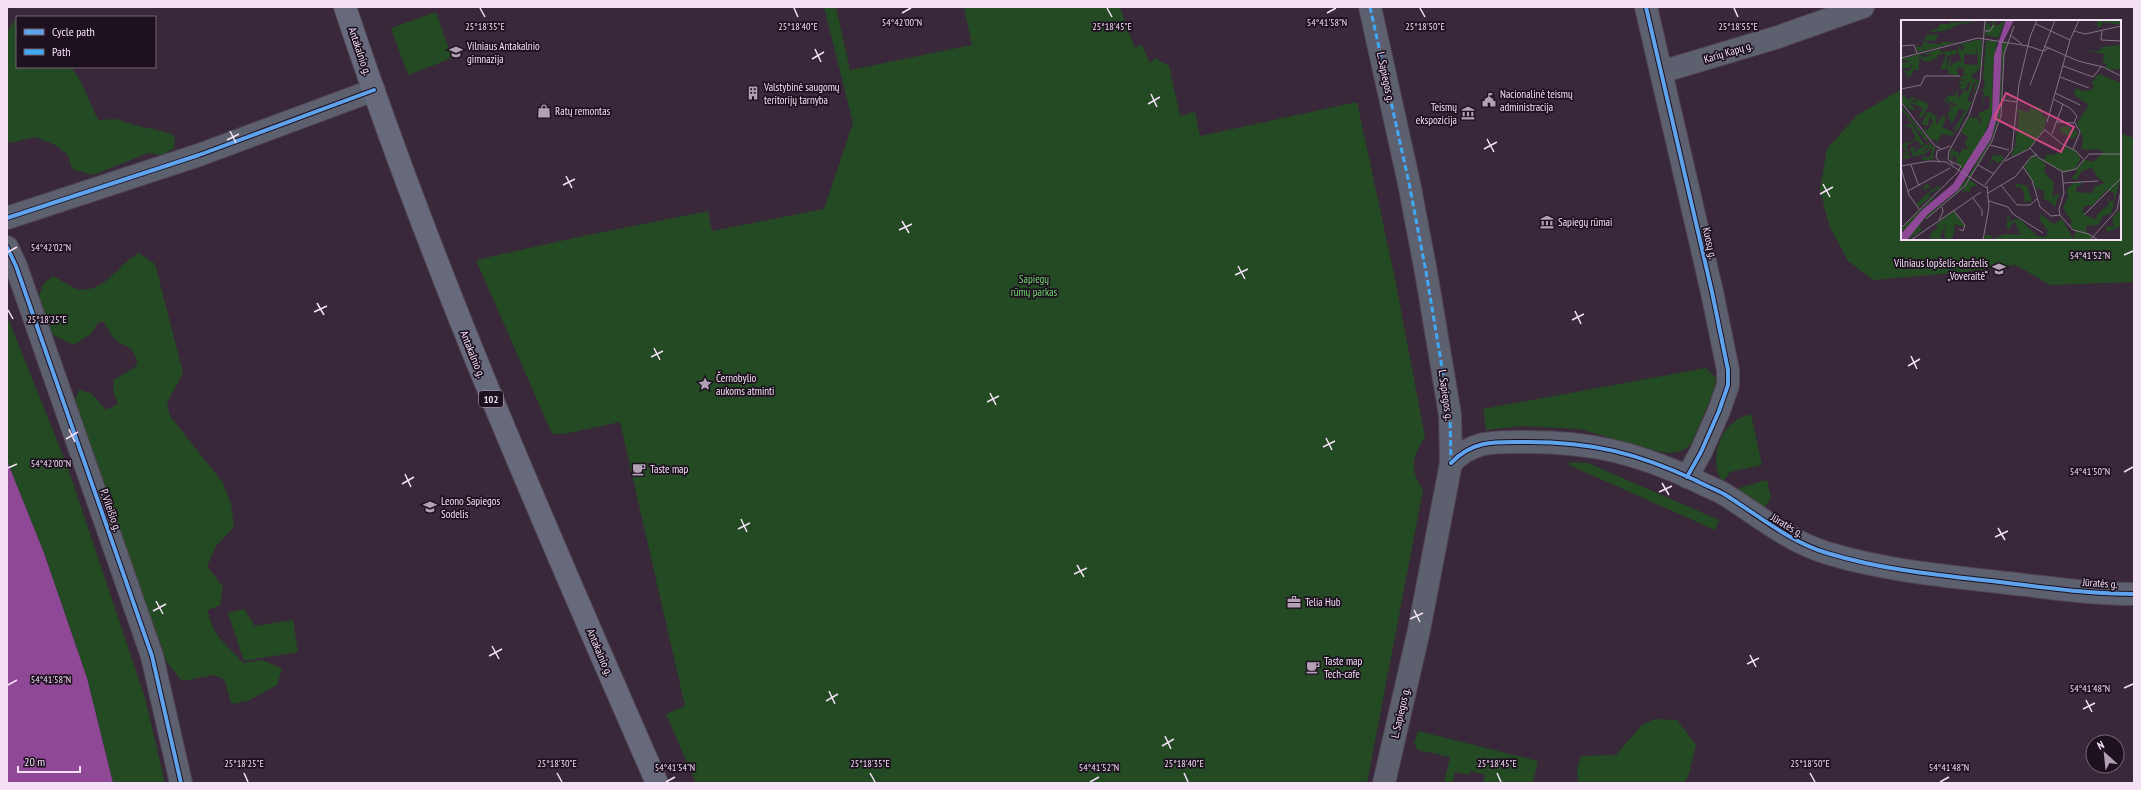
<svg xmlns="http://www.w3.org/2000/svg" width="2141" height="790" font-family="'PT Sans Narrow',sans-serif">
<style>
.green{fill:#234a23}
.water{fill:#8e4896}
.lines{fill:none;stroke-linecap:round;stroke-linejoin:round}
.minor-casing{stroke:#514452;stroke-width:24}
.major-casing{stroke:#514452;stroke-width:24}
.minor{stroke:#5d606f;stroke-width:22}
.major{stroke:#67697c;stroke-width:22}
.quiet{stroke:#3fa9f5;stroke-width:3;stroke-dasharray:6 3;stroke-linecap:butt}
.cycleway-casing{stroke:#1d101f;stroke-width:6}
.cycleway{stroke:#60a3ed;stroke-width:4}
.ticks{fill:none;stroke:#f4e1f6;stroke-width:1.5}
.labels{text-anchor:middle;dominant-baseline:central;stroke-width:3.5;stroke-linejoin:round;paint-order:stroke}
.shield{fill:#1d101f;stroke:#b4a2b6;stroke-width:1}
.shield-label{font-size:10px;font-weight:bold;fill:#f4e1f6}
.poi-label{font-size:11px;fill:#f4e1f6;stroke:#1d101f;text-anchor:start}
.street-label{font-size:11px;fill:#f4e1f6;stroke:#1d101f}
.park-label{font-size:11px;fill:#70dc6d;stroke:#1d101f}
.inset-road{fill:none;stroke:#837285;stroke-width:1}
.view{fill:#ce4a82;fill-opacity:0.15;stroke:#ce4a82;stroke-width:2}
.inset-edge{fill:none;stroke:#f4e1f6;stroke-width:2}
.ticks-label{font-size:10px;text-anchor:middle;fill:#f4e1f6;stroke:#1d101f;stroke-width:3.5;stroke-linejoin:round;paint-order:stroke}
</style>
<rect width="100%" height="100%" fill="#382839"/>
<!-- green -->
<g class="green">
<path d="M824 7H836L850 70 972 45 964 7H1120L1134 47 1142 45 1150 63 1155 58 1169 66 1180 116 1195 112 1200 136 1357 102 1395 279 1425 437C1412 458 1409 468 1423 490L1367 783H696L666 714 685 706 620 422 564 434H552L476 260 583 236 708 211 712 231 824 209 853 123Z"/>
<polygon points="436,12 452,58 408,75 391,28"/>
<polygon points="17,20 17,67 71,67 80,80 98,120 116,119 134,125 170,133 175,139 174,148 162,155 148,153 93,175 72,169 68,155 55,145 35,137 10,143 7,141 7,33 14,21"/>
<polygon points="1902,89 1902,239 2120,239 2120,133 2134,138 2134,282 2050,285 2016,265 1965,272 1873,280 1848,261 1829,225 1820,189 1827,149 1856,116"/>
<path d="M139 253 155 264 183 373 167 403 170 416 223 483 231 504 234 527 216 546 207 566 223 587 220 605 208 610C211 636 228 645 243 663L263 660 282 669 277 685 248 701 231 704 225 680 214 675 182 681 166 661 73 406 79 390 91 393 106 410 118 404 113 391 114 380C122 374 130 372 138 364 131 340 124 350 113 337 108 331 110 329 102 321L96 325 92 333 74 345 53 335 38 299 43 284 53 276C60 279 70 287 77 289 106 294 117 264 139 253Z"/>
<polygon points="7,316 68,468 145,698 165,783 113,783 87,678 44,553 7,461"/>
<path d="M1706 368 1716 378 1714 390 1692 443C1683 452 1674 454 1661 452L1579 429 1521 426 1486 430 1483 409Z"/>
<path d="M1751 414 1762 465 1730 472 1723 482C1710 465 1717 434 1734 422 1738 418 1746 416 1751 414Z"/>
<polygon points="1569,462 1588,463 1719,520 1715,530 1569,465"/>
<polygon points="1767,480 1771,497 1763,510 1735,492 1739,488"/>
<polygon points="244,609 255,626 293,620 298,652 244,661 228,613"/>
<polygon points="1654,719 1677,720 1696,745 1688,777 1683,783 1578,783 1577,769 1581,756 1616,755 1642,725"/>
<polygon points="1418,731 1538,761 1533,783 1483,783 1485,775 1470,771 1469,775 1455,772 1453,783 1444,783 1450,757 1418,750 1414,743"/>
</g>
<!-- water -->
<polygon class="water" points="7,461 44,553 87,678 113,783 7,783"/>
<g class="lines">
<!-- minor casing -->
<g class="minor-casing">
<g id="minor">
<polyline points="1370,7 1409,183 1426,272 1450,415 1451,463 1419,630 1384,783"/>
<polyline points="1646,7 1712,292 1728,370 1728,385 1719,411 1701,452 1687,477"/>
<polyline points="1661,72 1778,37 1863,7"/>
<polyline points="7,218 199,155 374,90"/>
<polyline points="7,247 16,266 152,656 181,783"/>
<path d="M1451 463C1474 439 1497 442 1528 442 1592 442 1637 453 1695 480 1704 485 1715 489 1724 494 1758 515 1788 541 1827 553 1886 571 1947 576 2008 583 2050 588 2092 594 2134 594"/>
</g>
</g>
<!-- major casing -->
<g class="major-casing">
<path id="major" d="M345 7C433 272 545 527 657 783"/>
</g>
<!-- minor -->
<use href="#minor" class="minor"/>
<!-- major -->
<use href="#major" class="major"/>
<!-- quiet -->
<polyline class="quiet" points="1370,7 1409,183 1426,272 1450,415 1451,463"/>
<!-- cycleway casing -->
<g class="cycleway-casing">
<g id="cycleway">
<polyline points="1646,7 1712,292 1728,370 1728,385 1719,411 1701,452 1687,477"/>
<polyline points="7,218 199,155 374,90"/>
<polyline points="7,247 16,266 152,656 181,783"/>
<path d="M1451 463C1474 439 1497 442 1528 442 1592 442 1637 453 1695 480 1704 485 1715 489 1724 494 1758 515 1788 541 1827 553 1886 571 1947 576 2008 583 2050 588 2092 594 2134 594"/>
</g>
</g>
<!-- cycleway -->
<use href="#cycleway" class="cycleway"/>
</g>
<!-- ticks -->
<path class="ticks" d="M480 8 485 17M794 8 798 17M1107 8 1112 17M1420 8 1425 17M1734 8 1738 17M902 13 911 8M1327 13 1336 8M815 49 821 62M812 59 824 52M1151 94 1157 107M1148 104 1160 97M230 131 236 143M1487 139 1494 152M227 140 239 134M1484 149 1497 142M566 176 572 188M1823 184 1830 197M563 185 575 179M1820 194 1833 187M902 221 909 233M899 230 912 224M8 252 17 247M2124 255 2133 251M1238 266 1245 279M1235 275 1248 269M317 303 324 315M8 310 13 319M1575 311 1581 324M314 312 327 306M1572 320 1584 314M654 348 660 360M1911 356 1917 369M651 357 663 351M1908 366 1920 359M990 393 996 405M987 402 999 396M69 429 75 442M1326 438 1332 450M66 439 78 432M1323 447 1335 441M8 468 17 464M2124 472 2133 467M405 474 411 487M1662 483 1669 495M402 484 414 477M1659 492 1672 486M741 519 747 532M1998 528 2005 540M738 529 750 523M1995 537 2008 531M1077 565 1084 577M1074 574 1087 568M156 601 163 614M1414 610 1420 622M153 611 166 604M1410 619 1423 613M492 646 499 659M1750 655 1756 667M489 656 502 649M1747 664 1759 658M8 685 17 680M2124 688 2133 684M829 691 835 704M2086 700 2092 712M826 701 838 694M2083 709 2095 703M1165 736 1171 749M1162 746 1174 739M244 773 248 782M557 773 562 782M870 773 875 782M1184 773 1188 782M1497 773 1501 782M1810 773 1815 782M666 782 675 777M1090 782 1099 777M1940 782 1949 777"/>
<!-- icons -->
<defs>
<g id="school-bare" transform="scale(1.08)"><path d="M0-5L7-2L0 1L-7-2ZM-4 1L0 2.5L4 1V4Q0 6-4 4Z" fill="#b2a0b4" stroke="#1d101f" stroke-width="2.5" paint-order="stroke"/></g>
<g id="building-bare" transform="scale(1.08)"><path d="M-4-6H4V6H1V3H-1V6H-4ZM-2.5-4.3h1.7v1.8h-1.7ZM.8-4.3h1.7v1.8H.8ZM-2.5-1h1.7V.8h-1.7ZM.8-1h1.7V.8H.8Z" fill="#b2a0b4" stroke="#1d101f" stroke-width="2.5" paint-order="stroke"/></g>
<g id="civic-bare" transform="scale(1.08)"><path d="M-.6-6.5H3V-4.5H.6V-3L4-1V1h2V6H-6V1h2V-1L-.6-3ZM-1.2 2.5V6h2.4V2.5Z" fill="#b2a0b4" stroke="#1d101f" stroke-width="2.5" paint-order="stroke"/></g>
<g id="shop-bare" transform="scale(1.08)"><path d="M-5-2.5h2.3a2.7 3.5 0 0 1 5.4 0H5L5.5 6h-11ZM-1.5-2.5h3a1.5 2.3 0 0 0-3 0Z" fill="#b2a0b4" stroke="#1d101f" stroke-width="2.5" paint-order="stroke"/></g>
<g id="museum-bare" transform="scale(1.08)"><path d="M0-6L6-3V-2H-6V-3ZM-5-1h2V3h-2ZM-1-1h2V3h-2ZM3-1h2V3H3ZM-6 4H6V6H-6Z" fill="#b2a0b4" stroke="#1d101f" stroke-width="2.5" paint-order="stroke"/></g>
<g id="sight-bare" transform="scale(1.08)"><path d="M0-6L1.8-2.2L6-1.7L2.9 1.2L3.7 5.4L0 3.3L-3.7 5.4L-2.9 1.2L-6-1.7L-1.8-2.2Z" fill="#b2a0b4" stroke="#1d101f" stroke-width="2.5" paint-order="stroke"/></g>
<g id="cafe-bare" transform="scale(1.08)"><path d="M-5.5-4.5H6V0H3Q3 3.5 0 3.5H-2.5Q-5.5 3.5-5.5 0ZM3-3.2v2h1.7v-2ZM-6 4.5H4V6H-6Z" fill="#b2a0b4" stroke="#1d101f" stroke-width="2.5" paint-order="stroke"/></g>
<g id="office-bare" transform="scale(1.08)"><path d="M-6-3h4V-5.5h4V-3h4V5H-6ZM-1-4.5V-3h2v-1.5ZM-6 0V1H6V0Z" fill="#b2a0b4" stroke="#1d101f" stroke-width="2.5" paint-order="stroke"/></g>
</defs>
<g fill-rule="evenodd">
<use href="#school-bare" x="456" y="52"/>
<use href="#building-bare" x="753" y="93"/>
<use href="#civic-bare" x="1489" y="100"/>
<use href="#shop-bare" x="544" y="111"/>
<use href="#museum-bare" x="1468" y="113"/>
<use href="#museum-bare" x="1547" y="222"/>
<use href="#school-bare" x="1999" y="269"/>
<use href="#sight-bare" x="705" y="384"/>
<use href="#cafe-bare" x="639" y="469"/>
<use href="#school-bare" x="430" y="507"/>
<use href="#office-bare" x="1294" y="602"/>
<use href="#cafe-bare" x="1313" y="667"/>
</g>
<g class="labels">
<!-- shield labels -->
<rect class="shield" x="479" y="391" width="24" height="16" rx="3"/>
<g class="shield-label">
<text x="491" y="399">102</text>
</g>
<!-- poi labels -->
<g class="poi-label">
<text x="467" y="46">Vilniaus Antakalnio<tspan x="467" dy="13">gimnazija</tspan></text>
<text x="764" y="87">Valstybinė saugomų<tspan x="764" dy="13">teritorijų tarnyba</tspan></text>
<text x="1500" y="94">Nacionalinė teismų<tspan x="1500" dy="13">administracija</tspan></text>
<text x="1457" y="107" text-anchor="end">Teismų<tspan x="1457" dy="13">ekspozicija</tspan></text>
<text x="555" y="111">Ratų remontas</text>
<text x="1558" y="222">Sapiegų rūmai</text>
<text x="1988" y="263" text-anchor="end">Vilniaus lopšelis-darželis<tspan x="1988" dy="13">„Voveraitė“</tspan></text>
<text x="716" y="378">Černobylio<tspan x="716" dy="13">aukoms atminti</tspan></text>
<text x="650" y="469">Taste map</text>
<text x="441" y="501">Leono Sapiegos<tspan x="441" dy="13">Sodelis</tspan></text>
<text x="1305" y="602">Telia Hub</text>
<text x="1324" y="661">Taste map<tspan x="1324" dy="13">Tech-cafe</tspan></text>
</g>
<!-- street labels -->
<g class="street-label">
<text transform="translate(360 51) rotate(71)">Antakalnio g.</text>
<text transform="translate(1728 52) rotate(-17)">Karių Kapų g.</text>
<text transform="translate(1386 77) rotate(78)">L. Sapiegos g.</text>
<text transform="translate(1710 243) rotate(77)">Kuosų g.</text>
<text transform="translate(473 354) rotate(68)">Antakalnio g.</text>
<text transform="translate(1446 395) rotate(82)">L. Sapiegos g.</text>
<text transform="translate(111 510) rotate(71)">P. Vileišio g.</text>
<text transform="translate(1787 525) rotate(31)">Jūratės g.</text>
<text transform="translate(2100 583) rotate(4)">Jūratės g.</text>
<text transform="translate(600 652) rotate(67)">Antakalnio g.</text>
<text transform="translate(1400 713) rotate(-77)">L. Sapiegos g.</text>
</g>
<!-- park labels -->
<g class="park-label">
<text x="1034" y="279">Sapiegų<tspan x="1034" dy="13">rūmų parkas</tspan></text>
</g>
</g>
<!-- overview -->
<g transform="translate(1901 20)">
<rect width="220" height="220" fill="#382839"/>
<path d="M50 0 53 3 79 0 53 6 49 10 47 8 44 11 26 12 37 8 39 4H50ZM85 0 90 8 92 0H95L93 5 95 6 105 0 97 18 84 15ZM195 0H220V5L201 2V6L197 8ZM37 14 35 20 26 21 23 18 26 15ZM81 19 80 46 75 53H70L72 56 63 71H67L71 57 76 61 79 59 71 79 75 63 73 62 66 81 59 79 71 82 56 111 53 109 64 91 59 88 51 103 45 95 51 98 47 94 48 90 54 91 49 89 50 86H57L47 81V77L45 82 50 84 49 86 44 82V80L45 77 49 75 54 76 56 68 57 79 63 71 57 66 64 65 58 64 59 61 65 60 60 59V56H67L62 54 63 48 59 47 55 50 58 56 48 54V49L46 54V45L50 36 49 48 53 42 61 41 57 33 58 26 62 32 63 26 58 24ZM76 27 77 45 63 44V34L75 35ZM24 20 26 23 40 24V22H57L17 32 15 27 34 26H20ZM85 21H96L92 48 91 95 83 115 62 151 55 141 56 137 52 135 51 140 49 139 50 130 51 127 53 131 58 132 57 137 62 128 65 130 69 124 66 127 64 124 67 117 60 112 68 97 78 99 80 105V98L77 97 79 92 88 89 89 77 84 76 81 86 83 72 78 70H82L84 62 82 58ZM101 22 106 23 101 46 99 97 89 123 70 156 68 155 89 119 97 95ZM220 25V49L210 50 204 47 206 44 202 42 203 34 184 30 198 31 201 27ZM39 29 41 35H37L34 42V36L31 41H22V37L32 35 21 34ZM57 30 55 34 46 36 45 49H40L45 35 40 32ZM20 34 22 41 18 37V50H13L9 57H0L9 56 0 50 9 51 11 43 7 49 0 47V43L9 42 0 39ZM198 54 220 63V157L210 194 202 196 197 205 185 206 186 213 191 217 188 220H83L84 215H90L92 219 104 214 119 215 114 202 110 204V208L106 209V198L109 195 108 202 114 199 120 200 136 216 145 217 147 211 139 200V194L153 204 161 199 172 219 175 211 169 205 171 201 162 188 167 177 166 169 174 162H181L180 166H176L175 172 191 173 194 166 204 163 197 158 191 148 181 151 175 160 170 158 177 152 175 150 179 145 183 143H180L182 139 191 142 202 134 198 129 186 130 180 128 182 119 176 103 188 85 173 75 175 68 181 71 191 70 193 65 190 63ZM206 170 213 173V181L210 182 207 177 208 185 197 193 195 199 183 196 184 193 181 191 185 185 191 186ZM0 74 9 81V77L16 78 11 81 14 83 16 79 28 84 22 97 17 98 22 88 7 82 15 90H11L5 85 10 93 1 82ZM131 85V89L135 90 136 86 141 88V96L146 98 143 109 128 128 110 137 114 125 118 96 116 89 128 92ZM0 86 27 119 26 122 0 89ZM27 91 38 98H34L36 105 41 96 45 97 41 107 54 113 51 116 41 114 36 122 33 119 31 121 22 109 27 110 32 101 29 96 27 105H23L21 103ZM10 103 23 124 20 126 16 120 5 126 9 138 2 139V136H7L5 134 1 135 6 131 2 128 0 130V124L2 126 3 123 12 122 14 116 9 107H3ZM168 106 171 112 174 109 177 114 171 119 159 111 160 107ZM27 121 34 128 32 139 21 141 22 135 25 138 30 136 31 128 25 133 12 137 9 128 17 126 13 128V132L26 124 28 127 22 130 24 132 29 127ZM165 127 173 130 180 138 174 149 162 152 141 139 146 138 144 133 148 135 158 133ZM130 131 135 136H133L146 143 139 141 145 145 143 152 153 163 151 178 158 173 154 187 148 181 141 179 144 176 142 170 136 168 135 173V168L123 146 133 135ZM93 133H96L93 134 94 136 101 135 103 140 96 143 92 139 86 149ZM67 157 69 158 60 169 24 199 18 207 22 210 5 220 26 195 53 174ZM69 160 76 165 69 168V172L64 171 59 174ZM26 163 31 170 36 166 41 167 27 174 30 177 17 187 15 184 30 170 27 167 24 170 22 168ZM114 163 126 166 131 181 122 182 124 175 120 167 115 168ZM35 175 33 179 0 213V209ZM220 189V206L207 212 204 207 213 206 211 198ZM52 191 64 205 62 207 54 204 52 218 46 220 43 216 45 204 39 217 44 220H29L30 212 37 208 35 205Z" fill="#234a23" fill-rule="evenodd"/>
<path d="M105 0H113L101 24 98 91 90 119 57 170 26 195 6 220H0V214L21 190 52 164 87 108 91 95 93 36Z" fill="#8e4896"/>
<path class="inset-road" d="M135 4 169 20M84 11H89L93 5M173 11 184 14 220 6M201 11 200 20 220 21M109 15 121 24M0 26 13 25 16 33M127 26 142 31 148 28M143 26 177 41 202 47 220 56M0 38 77 18 127 26M162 46 192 57 201 46M159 57 188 68M129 65 154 0M0 69 20 65 24 56H59M154 73 179 85M152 79 169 88 176 96 173 103 156 102M102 80 116 82M0 82 33 125 40 129M146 102 169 20 178 0M144 110 161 124 175 131 182 139M151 114 162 84M89 125 108 130M129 128 138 138 162 152 175 149 188 134H220M172 129 179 112 174 103M38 141 35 137 36 131 49 126M104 141 128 129 144 109M10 145 18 166M52 145 47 139 48 131 68 95 79 62 84 0M77 145 93 154M0 146 29 141 45 142 86 168M122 147 131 160 139 187 150 196 159 195M0 148 8 175 18 189M161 152 163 173 158 189 159 195 172 210 188 214 197 220M162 163 197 161M84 165 111 130 118 64 129 17 136 0M100 165 116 185H129L136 179M7 171 49 148M87 173 114 157 130 137 136 135M72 178 81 190V196M88 181 107 187 112 194 142 213M53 191 64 205 62 211 58 209M183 195 220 158M25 199 64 166 91 121 100 96 103 34 113 6M38 200 42 192 41 187M0 208 56 153 60 146 49 141M10 220 80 172M82 220 88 187 86 166M189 220 216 190 220 170"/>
<path class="view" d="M105 73 173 107 160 132 93 98Z"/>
<rect width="220" height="220" class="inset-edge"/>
</g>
<g class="ticks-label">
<text x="902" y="26">54°42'00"N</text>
<text x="1327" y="26">54°41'58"N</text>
<text x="485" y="30">25°18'35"E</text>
<text x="798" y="30">25°18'40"E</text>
<text x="1112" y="30">25°18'45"E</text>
<text x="1425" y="30">25°18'50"E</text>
<text x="1738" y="30">25°18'55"E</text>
<text x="51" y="251">54°42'02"N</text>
<text x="2090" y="259">54°41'52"N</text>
<text x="47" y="323">25°18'25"E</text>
<text x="51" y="467">54°42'00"N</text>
<text x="2090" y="475">54°41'50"N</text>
<text x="51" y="683">54°41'58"N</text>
<text x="2090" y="692">54°41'48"N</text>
<text x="244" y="767">25°18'25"E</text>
<text x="557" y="767">25°18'30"E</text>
<text x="870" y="767">25°18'35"E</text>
<text x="1184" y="767">25°18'40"E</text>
<text x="1497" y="767">25°18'45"E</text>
<text x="1810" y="767">25°18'50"E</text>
<text x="675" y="771">54°41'54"N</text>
<text x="1099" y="771">54°41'52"N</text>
<text x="1949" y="771">54°41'48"N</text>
</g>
<!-- border -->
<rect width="2141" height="790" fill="none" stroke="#f4e1f6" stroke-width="16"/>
<!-- legend -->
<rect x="16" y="16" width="140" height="52" fill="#1d101f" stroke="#736475"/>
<rect x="24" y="29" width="20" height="6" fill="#60a3ed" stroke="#736475"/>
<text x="52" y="36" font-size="12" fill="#f4e1f6">Cycle path</text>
<rect x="24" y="49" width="20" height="6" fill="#3fa9f5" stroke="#736475"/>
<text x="52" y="56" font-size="12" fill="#f4e1f6">Path</text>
<!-- north arrow -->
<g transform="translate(2105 754) rotate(333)"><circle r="19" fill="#1d101f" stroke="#736475"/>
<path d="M0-3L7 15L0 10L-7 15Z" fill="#b2a0b4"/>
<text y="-6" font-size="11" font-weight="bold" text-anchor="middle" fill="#f4e1f6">N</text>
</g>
<!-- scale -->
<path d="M18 766v6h62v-6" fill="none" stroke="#f4e1f6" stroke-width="2"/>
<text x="24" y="766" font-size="12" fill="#f4e1f6" stroke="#1d101f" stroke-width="3" paint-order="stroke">20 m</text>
</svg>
